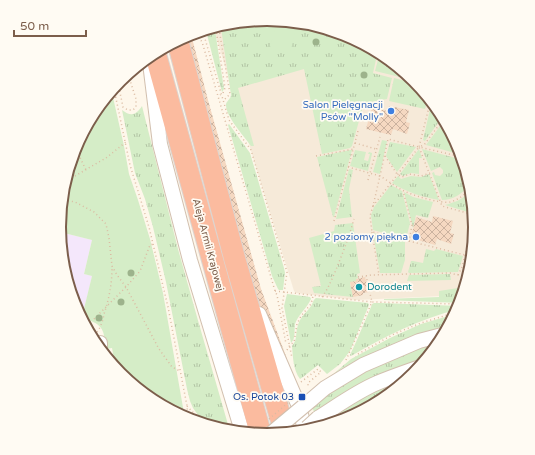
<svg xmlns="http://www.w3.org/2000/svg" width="535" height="455" font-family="'Varela Round',sans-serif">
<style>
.residential{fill:#f6ead9}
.education{fill:#f4e7fb}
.grass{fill:url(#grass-tufts)}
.green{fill:#d5edc7}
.building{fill:url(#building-cross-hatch)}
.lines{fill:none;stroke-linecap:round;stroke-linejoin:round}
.minor-casing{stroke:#d2c0af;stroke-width:16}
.highway-casing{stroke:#ddd5d0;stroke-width:23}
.path{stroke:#dbbba2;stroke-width:1.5;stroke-dasharray:1 3;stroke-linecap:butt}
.minor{stroke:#fff;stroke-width:14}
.highway{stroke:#fbbb9f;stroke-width:21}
.minor-bridge-casing{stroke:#d2c0af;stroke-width:16;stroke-linecap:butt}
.path-bridge{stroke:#dbbba2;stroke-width:1.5;stroke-dasharray:1 3;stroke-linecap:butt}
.minor-bridge{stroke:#fff;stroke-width:14}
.tree{fill:#9db38c}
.shop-dot{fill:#3f7fe0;stroke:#fffbf3;stroke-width:1.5}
.culture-dot{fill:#0f9aa8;stroke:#fffbf3;stroke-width:1.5}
.transit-dot{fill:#1a4fb4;stroke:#fffbf3;stroke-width:1.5}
.labels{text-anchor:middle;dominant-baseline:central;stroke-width:3.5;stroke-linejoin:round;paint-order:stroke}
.shop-label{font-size:10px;fill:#366cbe;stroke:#fffbf3;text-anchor:end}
.street-label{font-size:10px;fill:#7c5e4b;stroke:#fffbf3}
.culture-label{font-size:10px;fill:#0d838f;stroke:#fffbf3;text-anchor:start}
.transit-label{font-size:10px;fill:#164399;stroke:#fffbf3;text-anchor:end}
.rim{fill:none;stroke:#7c5e4b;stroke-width:2}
</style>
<defs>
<pattern id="grass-tufts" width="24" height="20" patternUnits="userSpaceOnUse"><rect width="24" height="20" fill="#d5edc7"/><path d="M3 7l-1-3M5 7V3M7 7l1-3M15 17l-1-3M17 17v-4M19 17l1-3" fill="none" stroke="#b2c3a4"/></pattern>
<pattern id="building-cross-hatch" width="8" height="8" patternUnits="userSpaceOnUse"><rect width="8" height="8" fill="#f5d8c1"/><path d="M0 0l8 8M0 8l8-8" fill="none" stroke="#cbb29f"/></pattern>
</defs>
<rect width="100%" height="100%" fill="#fef7eb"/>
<!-- residential -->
<polygon class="residential" points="268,19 347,35 415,80 460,148 476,228 463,295 356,300 296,293 294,291 214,30"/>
<!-- education -->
<polygon class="education" points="60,232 92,240 84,274 92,276 82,318 75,307"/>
<!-- grass -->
<g class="grass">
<path d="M268 19 347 35 377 55 373 73 392 78 387 99 364 103 352 146 350 148 322 154 304 69 238 88 254 146H251C244 136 226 117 226 105 226 101 231 99 231 95L221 28Z"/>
<polygon points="215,30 224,89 222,92 206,31"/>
<polygon points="379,56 407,75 408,79 375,71"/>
<polygon points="394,78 418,84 428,99 425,109 389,101"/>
<polygon points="431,105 441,119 425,141 423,140"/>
<path d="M142 106 178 249 199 324 229 428 213 425 206 422 198 415 193 408 190 401 187 389 166 282 153 227 145 199 135 173 122 110C131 117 136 115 142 106Z"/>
<polygon points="443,122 460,148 462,155 426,145"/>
<polygon points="229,124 250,153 284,268 285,273 283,290 279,290 278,289 272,276 228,125"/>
<polygon points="382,140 387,141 380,174 373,172"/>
<polygon points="390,142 416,147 397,172 390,162 386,156"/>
<polygon points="419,149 422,158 419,158 419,174 411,173 403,176 400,174"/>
<path d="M422 149 463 160 468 187C461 194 453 200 442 200L432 173 434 172 435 175 440 176 443 173V170L440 167 431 171Z"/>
<polygon points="350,150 352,150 334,217 333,217 317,157"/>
<polygon points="355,150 366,152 364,160 368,161 370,154 368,154 369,152 372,153 372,154 368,171 350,166"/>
<polygon points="349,169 353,170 349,189 352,217 336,219"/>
<path d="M429 174 439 200C422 197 406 192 392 183L398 176 401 179 411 176 421 177Z"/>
<polygon points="391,185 402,191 410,223 406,239 373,230 371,215 374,207"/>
<polygon points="404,192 413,197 433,202 428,218 416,215 413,228"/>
<path d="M469 192 472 209 471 213 445 205C455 202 462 200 469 192Z"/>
<polygon points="353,223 360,273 357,274 358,278 356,279 356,281 350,283 353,297 314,293 312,287 321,286 309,238 334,231 335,225"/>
<polygon points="373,233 405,241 405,260 401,273 380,273"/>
<polygon points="426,249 434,251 436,249 463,256 458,272 409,273 408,272 411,261 413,261 423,263"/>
<polygon points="450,274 451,280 407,281 409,275"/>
<polygon points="458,288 458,294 463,294 461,303 384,300 384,299 439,297 439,291"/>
<path d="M287 294 310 297 311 299C307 308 298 315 295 324 294 331 296 338 291 343L284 306Z"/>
<path d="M316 298 368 303 369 305 350 351 340 364 327 374 318 365 303 377 300 379C293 370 293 357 292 346 298 339 295 333 298 325 300 317 307 312 311 306 313 303 313 300 316 298Z"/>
<path d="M374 303H380L460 306 459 309C420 319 385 336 351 356L350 355 356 342 371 307 372 304Z"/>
<polygon points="455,314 447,327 398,342 373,353 341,369 331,376 351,359 390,338 421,324"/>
<polygon points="436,343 426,358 379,375 315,414 312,407 328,395 355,375 401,354"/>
<path d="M406 379 404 382 347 420 325 425C343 405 380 386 406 379Z"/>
</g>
<!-- green -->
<g class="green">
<polygon points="277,21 297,25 290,53 270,48"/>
<path d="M112 93 124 146 129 174 138 200 150 239 163 293 185 419 120 375 116 369 112 348 105 349C105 326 101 325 82 317L92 276 84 274 92 240 60 232 59 227 75 148Z"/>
</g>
<!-- building -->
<g class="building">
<polygon points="191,34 208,100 261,289 287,359 255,370 168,48 188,35"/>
<polygon points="389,106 409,110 406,122 410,123 407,134 393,129 391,135 366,129 372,107 387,111"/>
<polygon points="433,216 453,221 450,233 454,234 451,244 437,239 435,245 411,238 416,217 432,222"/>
<polygon points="365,277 369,292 363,293 363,295 353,297 350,282 356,281 356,279"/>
</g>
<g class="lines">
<!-- minor casing -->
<g class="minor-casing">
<g id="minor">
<polyline points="150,63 160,144 190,260 242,431"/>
<polyline points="259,314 298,404 305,429"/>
<polyline points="100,343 100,346"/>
<polyline points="311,400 325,388 363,365 419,341 442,335"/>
<path d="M318 418C337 406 356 392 377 383 391 377 406 372 420 367"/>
</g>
</g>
<!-- highway casing -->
<g class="highway-casing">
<g id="highway">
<polyline points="178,42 235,260 285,433"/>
<polyline points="156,56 261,435"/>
</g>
</g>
<!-- path -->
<g class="path">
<polyline points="216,29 225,88 223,93 220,95"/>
<polyline points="219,29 230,94 223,101"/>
<polyline points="203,32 229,120 251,150 287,272 282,308 292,358"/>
<polyline points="198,33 203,45 275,291 277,295 286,344"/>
<polyline points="118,83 123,107 128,110 133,110 136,107 136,99 128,74"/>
<polyline points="114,89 130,165 149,227 168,307 187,406 188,420"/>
<polyline points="430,103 419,147 462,157"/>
<polyline points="442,121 424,145 419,147 442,206 474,215"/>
<polyline points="355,143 376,149"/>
<polyline points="75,147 86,170"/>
<polyline points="316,156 354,149"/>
<polyline points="385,156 397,174 402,177 409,174 421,176 430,173"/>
<path d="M348 167 380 176 373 206 419 147 388 139 380 176C387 180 394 186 402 190 412 195 423 198 435 201 439 201 445 203 450 202 458 200 464 195 469 190"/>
<polyline points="68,180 106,158 126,142"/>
<polyline points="368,180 380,137"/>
<polyline points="64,200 75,202 94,212 106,224 109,238 112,266 117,275 126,287 159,349 172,367 180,371"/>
<polyline points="373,206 370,216 372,232 409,241 412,225 403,191"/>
<polyline points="334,221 358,131"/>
<polyline points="372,232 379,275"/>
<polyline points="409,241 465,255"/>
<polyline points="458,275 462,267 474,219"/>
<polyline points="466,275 467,274"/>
<polyline points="358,277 371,275 450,273 466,277"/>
<polyline points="275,291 372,302 366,276"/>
<path d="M322 297C328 289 331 281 335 272 342 255 349 237 354 219"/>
<polyline points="94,319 126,287 140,271 150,245 153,244"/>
<path d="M97 332C101 327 103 320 104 314 109 299 112 284 112 268"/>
<polyline points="287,350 290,345 294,342 297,324 301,316 311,304 313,296"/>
<polyline points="358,354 394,334 421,323 457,312"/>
<polyline points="346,360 372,302 461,304"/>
<polyline points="301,382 318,369 321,372 308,383 308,386"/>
<polyline points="187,406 200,420 204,423"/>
</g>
<!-- minor -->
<use href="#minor" class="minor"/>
<!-- highway -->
<use href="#highway" class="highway"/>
<!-- minor-bridge casing -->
<g class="minor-bridge-casing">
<g id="minor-bridge">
<polyline points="307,428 318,418"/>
<polyline points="268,436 311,400"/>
</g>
</g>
<!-- path-bridge -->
<g class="path-bridge">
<polyline points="269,419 289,402"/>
<polyline points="252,433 260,426"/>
</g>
<!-- minor-bridge -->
<use href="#minor-bridge" class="minor-bridge"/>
</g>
<!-- trees -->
<g class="tree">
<circle cx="316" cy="42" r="3.5"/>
<circle cx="364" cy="75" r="3.5"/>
<circle cx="131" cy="273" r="3.5"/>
<circle cx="121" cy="302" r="3.5"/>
<circle cx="99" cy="318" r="3.5"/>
</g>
<!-- markers -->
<g class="shop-dot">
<circle cx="391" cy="111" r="4"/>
<circle cx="416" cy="237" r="4"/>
</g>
<circle class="culture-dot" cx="359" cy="287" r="4"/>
<rect class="transit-dot" x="298" y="393" width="8" height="8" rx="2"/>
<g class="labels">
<!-- shop labels -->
<g class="shop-label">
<text x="383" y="105">Salon Pielęgnacji<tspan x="383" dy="12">Psów "Molly"</tspan></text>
<text x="408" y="237">2 poziomy piękna</text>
</g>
<!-- street labels -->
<g class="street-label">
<text transform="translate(208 245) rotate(75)">Aleja Armii Krajowej</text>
</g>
<!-- culture labels -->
<g class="culture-label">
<text x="367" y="287">Dorodent</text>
</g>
<!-- transit labels -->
<g class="transit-label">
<text x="294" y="397">Os. Potok 03</text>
</g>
</g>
<!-- crop -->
<path d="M0 0H535V455H0ZM66 227a201 201 0 1 1 402 0a201 201 0 1 1-402 0Z" fill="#fffbf3" fill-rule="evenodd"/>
<path class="rim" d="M66 227a201 201 0 1 1 402 0a201 201 0 1 1-402 0Z"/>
<!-- scale -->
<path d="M14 30v6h72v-6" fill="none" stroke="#7c5e4b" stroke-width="2"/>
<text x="20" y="30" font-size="12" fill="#7c5e4b" stroke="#fffbf3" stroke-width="3" paint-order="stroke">50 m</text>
</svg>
